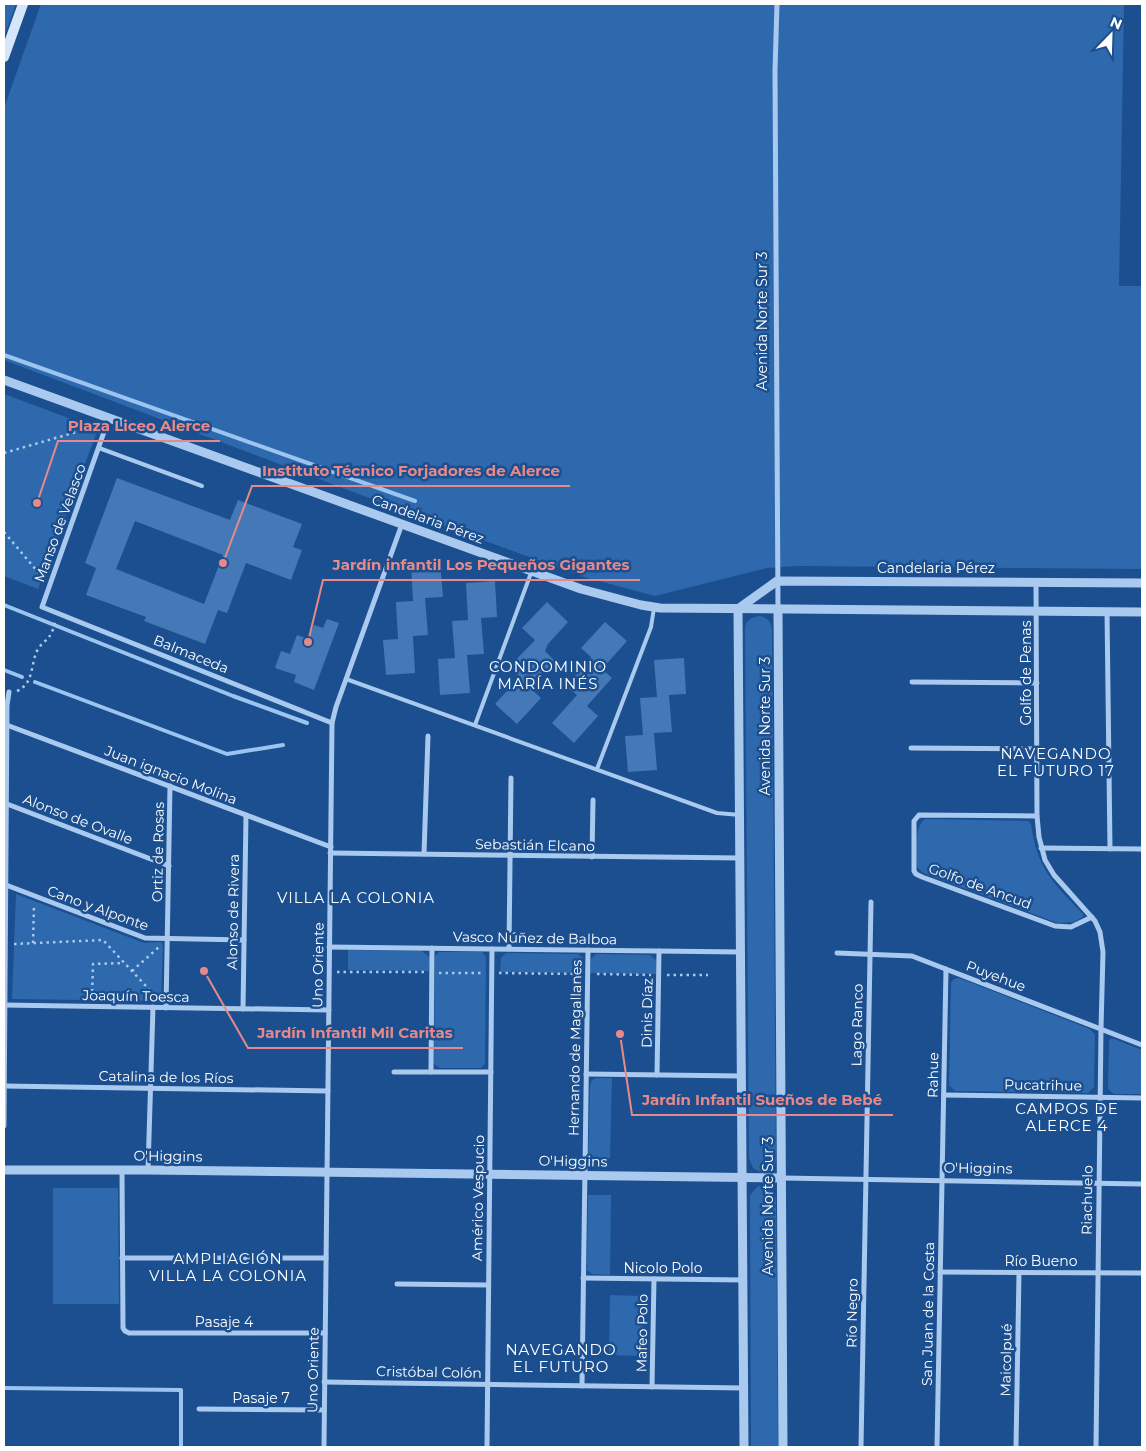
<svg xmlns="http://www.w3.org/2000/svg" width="1146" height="1451" font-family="Montserrat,sans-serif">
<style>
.green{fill:#2e69ad}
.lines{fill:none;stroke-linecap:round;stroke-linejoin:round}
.stream{stroke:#9cc4f0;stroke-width:4}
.building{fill:#4478b7;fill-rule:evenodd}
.path{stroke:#a9c9ee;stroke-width:2.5;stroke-dasharray:2.5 4;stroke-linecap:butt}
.service{stroke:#a9c9ee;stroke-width:4}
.minor{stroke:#a9c9ee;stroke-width:5}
.tertiary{stroke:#a9c9ee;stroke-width:9}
.secondary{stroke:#d6e6fa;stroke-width:10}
.labels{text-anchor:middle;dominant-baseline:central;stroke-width:5;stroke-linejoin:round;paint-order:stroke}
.street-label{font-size:14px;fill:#fff;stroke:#1b4f8f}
.neighbourhood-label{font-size:15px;letter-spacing:1px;fill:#fff;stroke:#1b4f8f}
.leader{fill:none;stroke:#e88989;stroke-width:2}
.callout-dot{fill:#e88989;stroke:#1b4f8f;stroke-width:2}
.callout-label{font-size:15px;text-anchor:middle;font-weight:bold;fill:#e88989;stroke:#1b4f8f;stroke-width:5;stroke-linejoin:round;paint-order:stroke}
</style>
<rect width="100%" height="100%" fill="#1b4f8f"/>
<!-- green -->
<g class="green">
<polygon points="4,4 16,4 4,37"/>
<polygon points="41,4 1124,4 1119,286 1142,286 1142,569 798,566 767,568 655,596 584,577 417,516 4,360 4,108"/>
<polygon points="4,394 98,429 38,589 4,576"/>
<path d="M760 616C768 618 771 622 772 630L776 1161 771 1171 763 1173 753 1168 749 1158 745 629C746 620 751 617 760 616Z"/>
<path d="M926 819 1028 821 1031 824C1037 869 1053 883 1083 914V917L1074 922 1058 923 923 873 917 867C917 854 913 824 926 819Z"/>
<polygon points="16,894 144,943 161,942 163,945 161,1001 12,999"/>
<polygon points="348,950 422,951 429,957 429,971 348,970"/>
<polygon points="439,952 482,952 486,957 485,1064 481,1068 440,1068 434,1064 435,956"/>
<polygon points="506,953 578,954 583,958 584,973 500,972 501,958"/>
<polygon points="596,954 650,955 656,960 656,974 590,973 591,959"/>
<polygon points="959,978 1090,1029 1095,1035 1094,1087 1088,1093 955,1091 949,1085 951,983 954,979"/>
<polygon points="1110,1039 1114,1039 1142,1050 1142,1094 1114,1094 1108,1089 1109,1042"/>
<polygon points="596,1078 612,1078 610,1158 588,1158 590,1085 592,1080"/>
<polygon points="758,1186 770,1188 776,1198 778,1447 751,1447 750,1198 750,1195"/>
<polygon points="53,1188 118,1188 119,1304 53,1304"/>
<polygon points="588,1195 611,1195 610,1275 592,1274 587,1270"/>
<polygon points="610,1295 643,1296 642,1356 609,1355"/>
</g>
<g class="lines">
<!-- stream -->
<g class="stream">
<polyline points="4,355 415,501"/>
<polyline points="4,605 233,696 307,723"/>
<polyline points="4,670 22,677"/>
<polyline points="35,682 227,754 283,745"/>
<polyline points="4,1388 181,1390 181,1447"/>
</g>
</g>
<!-- building -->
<g class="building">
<path d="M117 478 230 520 238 500 302 524 293 547 302 550 291 580 246 563 227 613 218 610 205 644 144 621 146 617 86 595 96 568 85 563ZM135 521 223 555 204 604 116 569Z"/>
<polygon points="440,562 443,597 425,598 428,635 413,636 415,673 386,675 383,640 398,639 396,602 413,601 411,564"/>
<polygon points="495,581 497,617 481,618 484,654 467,655 470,693 440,695 438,659 455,658 452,621 468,620 466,583"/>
<polygon points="547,602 568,622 548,644 545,651 555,661 530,688 541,698 517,724 495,704 520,677 509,667 535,640 522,628"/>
<polygon points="327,619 339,623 314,690 294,682 296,675 275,668 281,651 290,654 297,635 308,639 314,625 323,628"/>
<polygon points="605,622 627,641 602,669 612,678 587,706 598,716 574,743 552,723 577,695 566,686 591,657 581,648"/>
<polygon points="684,658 686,694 669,695 672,732 654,733 657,770 628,772 625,736 643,735 640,698 657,697 654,660"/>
</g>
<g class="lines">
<!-- path -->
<g class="path">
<polyline points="4,453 97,426"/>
<polyline points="4,532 43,578"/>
<path d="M17 691C35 683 30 663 38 649 41 644 46 641 49 637 52 633 54 627 55 622"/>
<polyline points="33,943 34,905"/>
<polyline points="14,944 103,940 158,999"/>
<polyline points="132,971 159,947"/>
<polyline points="337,972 424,972"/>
<polyline points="439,973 484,973"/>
<polyline points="499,973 581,974"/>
<polyline points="597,974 651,975"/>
<polyline points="667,975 708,975"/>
<polyline points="92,998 93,964 124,963"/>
</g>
<!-- service -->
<g class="service">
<polyline points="99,448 202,486"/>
<polyline points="346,679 717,813 740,815"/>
<polyline points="475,725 531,573"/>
<polyline points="597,769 651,627 654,608"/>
</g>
<!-- minor -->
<g class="minor">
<polyline points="777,4 775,71 778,609"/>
<polyline points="109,418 42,607 332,723"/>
<polyline points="1036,583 1037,816 1039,837 1045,860 1054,875 1095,921 1100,932 1103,952 1101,1029 1096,1447"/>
<polyline points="1107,611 1110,849"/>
<polyline points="912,682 1037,683"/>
<polyline points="4,724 331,847"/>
<polyline points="911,748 1037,749"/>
<polyline points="7,804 169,866"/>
<polyline points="1037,816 919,815 914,821 914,871 916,874 922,877 1055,926 1071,927 1092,917"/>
<polyline points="1041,848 1142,849"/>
<polyline points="330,853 740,858"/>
<polyline points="424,854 428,736"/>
<polyline points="592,857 593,800"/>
<polyline points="6,885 145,938 244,940"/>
<polyline points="329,947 741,952"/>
<polyline points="509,949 511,778"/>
<polyline points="837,953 912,956 1142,1045"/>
<polyline points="4,1005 329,1010"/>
<polyline points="166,1008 170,786"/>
<polyline points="243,1009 246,815"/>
<polyline points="394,1072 491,1072"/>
<polyline points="431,1072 432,948"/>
<polyline points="586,1074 741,1076"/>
<polyline points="657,1075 659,951"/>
<polyline points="4,1086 328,1091"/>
<polyline points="944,1095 1142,1098"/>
<polyline points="4,1126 7,705 9,692"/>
<polyline points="122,1170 123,1328 125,1331 129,1333 325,1333"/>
<polyline points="148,1170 153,1007"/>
<polyline points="782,1178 1142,1184"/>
<polyline points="122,1258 326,1258"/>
<polyline points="940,1272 1142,1273"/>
<polyline points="583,1278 743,1280"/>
<polyline points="397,1284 488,1285"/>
<polyline points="324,1382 744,1388"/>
<polyline points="582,1386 588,950"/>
<polyline points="652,1387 654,1279"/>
<polyline points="199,1409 324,1410"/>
<polyline points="324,1447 332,723 336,707 402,524"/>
<polyline points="487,1447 492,949"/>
<polyline points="861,1447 871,902"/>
<polyline points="937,1447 946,969"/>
<polyline points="1016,1447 1019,1273"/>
</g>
<!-- tertiary -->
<g class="tertiary">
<polyline points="4,380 581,589 641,605 660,608 1142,612"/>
<polyline points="778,609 783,1447"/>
<polyline points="4,1170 148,1170 782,1178"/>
<polyline points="744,1447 738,609 777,581 1142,583"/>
</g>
<!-- secondary -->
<polyline class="secondary" points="4,57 23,4"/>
</g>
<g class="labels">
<!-- street labels -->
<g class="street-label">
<text transform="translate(762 321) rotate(-90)">Avenida Norte Sur 3</text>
<text transform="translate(428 519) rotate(20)">Candelaria Pérez</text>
<text transform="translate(60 523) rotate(-70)">Manso de Velasco</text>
<text x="936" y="568">Candelaria Pérez</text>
<text transform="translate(191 654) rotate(22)">Balmaceda</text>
<text transform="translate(1026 673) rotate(-90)">Golfo de Penas</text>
<text transform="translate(765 726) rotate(-90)">Avenida Norte Sur 3</text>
<text transform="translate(171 775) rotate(21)">Juan ignacio Molina</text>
<text transform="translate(78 819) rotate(21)">Alonso de Ovalle</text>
<text transform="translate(535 845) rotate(1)">Sebastián Elcano</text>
<text transform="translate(158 852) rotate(-89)">Ortiz de Rosas</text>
<text transform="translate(980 886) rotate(20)">Golfo de Ancud</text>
<text transform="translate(98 908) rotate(20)">Cano y Alponte</text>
<text transform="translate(233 912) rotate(-89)">Alonso de Rivera</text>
<text transform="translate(535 938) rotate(1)">Vasco Núñez de Balboa</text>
<text transform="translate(318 965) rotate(-89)">Uno Oriente</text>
<text transform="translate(996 976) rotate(21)">Puyehue</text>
<text transform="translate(136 996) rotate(1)">Joaquín Toesca</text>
<text transform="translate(647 1013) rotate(-89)">Dinis Díaz</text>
<text transform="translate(857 1025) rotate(-89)">Lago Ranco</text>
<text transform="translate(575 1048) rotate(-89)">Hernando de Magallanes</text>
<text transform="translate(933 1075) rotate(-89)">Rahue</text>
<text transform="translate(166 1077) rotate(1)">Catalina de los Ríos</text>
<text transform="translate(1043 1085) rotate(1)">Pucatrihue</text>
<text transform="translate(168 1156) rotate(1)">O'Higgins</text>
<text transform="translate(573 1161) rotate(1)">O'Higgins</text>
<text transform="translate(978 1168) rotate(1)">O'Higgins</text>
<text transform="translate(478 1198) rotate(-89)">Américo Vespucio</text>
<text transform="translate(1087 1200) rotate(-89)">Riachuelo</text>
<text transform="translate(768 1206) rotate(-90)">Avenida Norte Sur 3</text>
<text x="1041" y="1261">Río Bueno</text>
<text x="663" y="1268">Nicolo Polo</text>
<text transform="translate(852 1313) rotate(-89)">Río Negro</text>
<text transform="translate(928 1314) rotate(-89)">San Juan de la Costa</text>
<text x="224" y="1322">Pasaje 4</text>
<text transform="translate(642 1333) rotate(-89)">Mafeo Polo</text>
<text transform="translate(1006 1360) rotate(-89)">Maicolpué</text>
<text transform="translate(313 1370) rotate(-89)">Uno Oriente</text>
<text transform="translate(429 1372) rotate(1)">Cristóbal Colón</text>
<text x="261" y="1398">Pasaje 7</text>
</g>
<!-- neighbourhood labels -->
<g class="neighbourhood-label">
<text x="548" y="666">CONDOMINIO<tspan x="548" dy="17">MARÍA INÉS</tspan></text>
<text x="1056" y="753">NAVEGANDO<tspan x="1056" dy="17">EL FUTURO 17</tspan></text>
<text x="356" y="897">VILLA LA COLONIA</text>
<text x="1067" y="1108">CAMPOS DE<tspan x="1067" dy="17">ALERCE 4</tspan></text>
<text x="228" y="1258">AMPLIACIÓN<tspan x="228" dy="17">VILLA LA COLONIA</tspan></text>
<text x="561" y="1349">NAVEGANDO<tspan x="561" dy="17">EL FUTURO</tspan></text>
</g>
</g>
<!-- callouts -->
<path class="leader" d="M37 503L58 441H220M223 563L252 486H570M308 642L323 580H640M204 971L248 1048H463M620 1034L632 1115H893"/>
<g class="callout-dot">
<circle cx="37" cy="503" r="5"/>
<circle cx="223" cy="563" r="5"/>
<circle cx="308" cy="642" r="5"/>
<circle cx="204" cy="971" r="5"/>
<circle cx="620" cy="1034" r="5"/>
</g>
<g class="callout-label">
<text x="139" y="431">Plaza Liceo Alerce</text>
<text x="411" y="476">Instituto Técnico Forjadores de Alerce</text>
<text x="481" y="570">Jardín infantil Los Pequeños Gigantes</text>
<text x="355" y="1038">Jardín Infantil Mil Caritas</text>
<text x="762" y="1105">Jardín Infantil Sueños de Bebé</text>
</g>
<!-- border -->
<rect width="1146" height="1451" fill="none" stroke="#ffffff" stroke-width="10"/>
<!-- north arrow -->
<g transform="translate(1111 35) rotate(23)" stroke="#1b4f8f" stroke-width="4" paint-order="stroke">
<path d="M0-4L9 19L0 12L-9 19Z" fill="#ffffff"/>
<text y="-8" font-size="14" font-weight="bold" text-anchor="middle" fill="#ffffff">N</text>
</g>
</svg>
